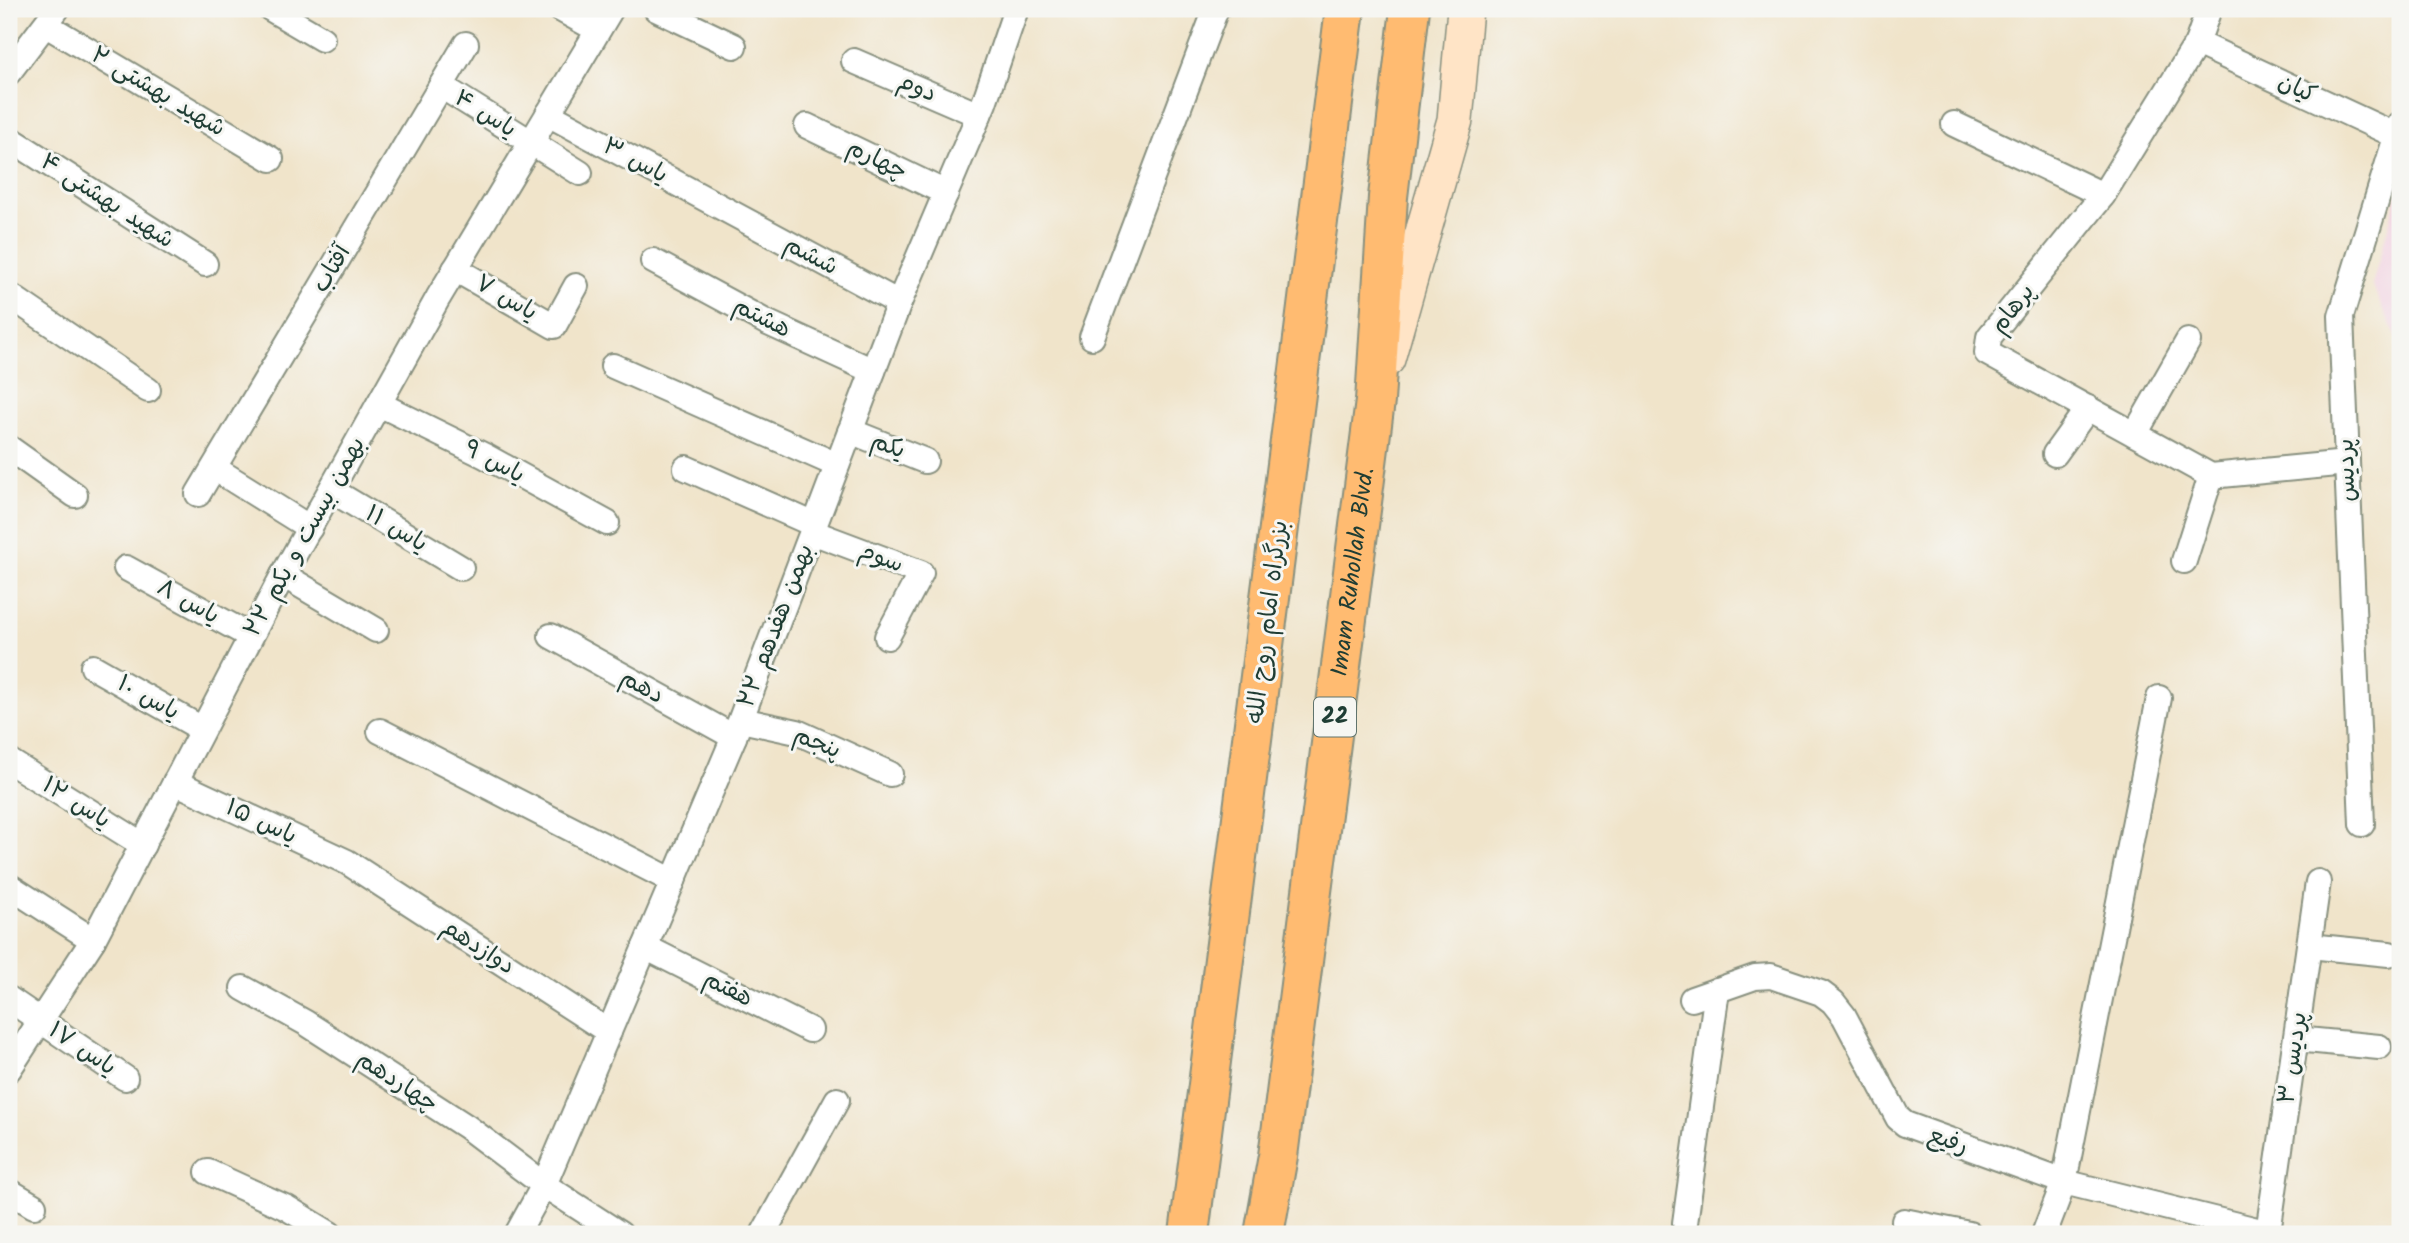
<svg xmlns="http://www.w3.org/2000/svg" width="2409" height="1243" font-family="Kalam,'Playpen Sans Arabic',sans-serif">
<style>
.built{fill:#f2cfe1}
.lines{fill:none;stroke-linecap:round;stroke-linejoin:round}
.street-casing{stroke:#88907f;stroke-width:28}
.secondary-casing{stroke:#88907f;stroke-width:38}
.highway-casing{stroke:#88907f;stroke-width:42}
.street{stroke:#fff;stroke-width:24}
.secondary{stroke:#ffe4c6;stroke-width:35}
.highway{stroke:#ffbb71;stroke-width:38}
.labels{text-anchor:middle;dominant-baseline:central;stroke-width:6;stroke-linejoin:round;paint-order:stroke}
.shield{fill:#f6f6f2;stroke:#60746d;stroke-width:2}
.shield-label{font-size:23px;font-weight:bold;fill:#1f3d34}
.street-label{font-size:24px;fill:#1f3d34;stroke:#f6f6f2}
</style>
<rect width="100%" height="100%" fill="#f6f6f2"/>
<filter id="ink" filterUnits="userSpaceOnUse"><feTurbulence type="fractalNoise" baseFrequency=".0143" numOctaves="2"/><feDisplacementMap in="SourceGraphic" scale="14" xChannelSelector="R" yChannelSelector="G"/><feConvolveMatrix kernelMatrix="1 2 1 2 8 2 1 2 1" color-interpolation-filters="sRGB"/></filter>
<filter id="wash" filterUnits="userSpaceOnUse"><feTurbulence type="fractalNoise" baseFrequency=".00686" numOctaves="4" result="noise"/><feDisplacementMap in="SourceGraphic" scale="28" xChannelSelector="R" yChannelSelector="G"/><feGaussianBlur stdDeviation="1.57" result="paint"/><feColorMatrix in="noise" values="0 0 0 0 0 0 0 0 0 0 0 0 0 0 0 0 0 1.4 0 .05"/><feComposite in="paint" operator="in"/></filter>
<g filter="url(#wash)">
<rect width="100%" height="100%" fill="#f0e4ca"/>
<!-- built -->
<polygon class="built" points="2400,184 2400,344 2372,285"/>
</g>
<g filter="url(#ink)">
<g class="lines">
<!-- street casing -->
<g class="street-casing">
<g id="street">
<polyline points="271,9 322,39"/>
<polyline points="560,9 598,30"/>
<polyline points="656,9 734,46"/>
<polyline points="2209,9 2197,43 2103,195 1989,337 1987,353 2211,476 2347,463"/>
<polyline points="46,25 271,159"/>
<polyline points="2197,43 2397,136"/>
<polyline points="854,61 979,115"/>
<polyline points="9,72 57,9"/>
<polyline points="441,86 580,173"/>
<polyline points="548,114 899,303"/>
<polyline points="1954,124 2103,195"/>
<polyline points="807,126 946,193"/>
<polyline points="9,138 205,264"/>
<polyline points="653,261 766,322 873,371"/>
<polyline points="455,269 554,326 576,286"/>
<polyline points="9,295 148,390"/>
<polyline points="1092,337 1216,9"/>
<polyline points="613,366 837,465"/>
<polyline points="379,404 485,456 607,523"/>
<polyline points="850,431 925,461"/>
<polyline points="2135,434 2188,341"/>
<polyline points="9,448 75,495"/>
<polyline points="2055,454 2088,408"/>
<polyline points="214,468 310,528"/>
<polyline points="686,468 815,525"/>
<polyline points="331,490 461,568"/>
<polyline points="198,494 466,44"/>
<polyline points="812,532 921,573 887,637"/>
<polyline points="2184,561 2211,476"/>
<polyline points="126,568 250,636"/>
<polyline points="283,575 376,630"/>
<polyline points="551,636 734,737"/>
<polyline points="93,667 202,729"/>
<polyline points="741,720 797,732 890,774"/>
<polyline points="380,731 673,881"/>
<polyline points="9,761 143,845"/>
<polyline points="175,782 347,862 609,1032"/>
<polyline points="2362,824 2341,316 2400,124"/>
<polyline points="9,886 93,940"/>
<polyline points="2309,946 2389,954"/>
<polyline points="645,947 810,1030"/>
<polyline points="243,988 306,1023 467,1127 544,1185 620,1234"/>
<polyline points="9,999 125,1078"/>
<polyline points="1692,999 1755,977 1771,976 1821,993 1833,1002 1844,1016 1898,1118 1905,1124 2064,1182 2273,1234"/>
<polyline points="2296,1039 2379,1047"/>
<polyline points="9,1069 93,940 283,575 438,298 611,9"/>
<polyline points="208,1172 287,1208 330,1234"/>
<polyline points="9,1191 34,1206"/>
<polyline points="1904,1221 1969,1234"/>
<polyline points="1685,1223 1717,990"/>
<polyline points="2268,1233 2318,882"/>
<polyline points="517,1234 544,1185 734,737 899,303 984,103 1016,9"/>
<polyline points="763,1234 837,1100"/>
<polyline points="2044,1234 2064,1182 2159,698"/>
</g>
</g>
<!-- secondary casing -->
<g class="secondary-casing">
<polyline id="secondary" points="1387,359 1455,120 1465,9"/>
</g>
<!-- highway casing -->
<g class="highway-casing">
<g id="highway">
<polyline points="1189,1234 1345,9"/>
<path id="s1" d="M1264 1234 1278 1156 1375 401 1388 197 1410 9"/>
</g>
</g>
<!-- street -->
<use href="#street" class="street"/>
<!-- secondary -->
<use href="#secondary" class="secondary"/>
<!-- highway -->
<use href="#highway" class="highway"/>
</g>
</g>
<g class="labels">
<!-- shield labels -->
<rect class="shield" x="1314" y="697.5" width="42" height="39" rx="5"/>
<g class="shield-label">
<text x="1335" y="717">22</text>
</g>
<!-- street labels -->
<g class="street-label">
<text transform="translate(917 88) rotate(23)">دوم</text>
<text transform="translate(2297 89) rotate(25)">کیان</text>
<text transform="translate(158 92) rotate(31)">شهید بهشتی ۲</text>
<text transform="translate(485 114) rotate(32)">یاس ۴</text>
<text transform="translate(877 160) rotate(26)">چهارم</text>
<text transform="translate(635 161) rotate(28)">یاس ۳</text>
<text transform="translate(107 201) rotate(33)">شهید بهشتی ۴</text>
<text transform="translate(811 256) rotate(28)">ششم</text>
<text transform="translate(332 269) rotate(-59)">آفتاب</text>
<text transform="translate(506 298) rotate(30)">یاس ۷</text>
<text transform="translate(2013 309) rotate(-52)">پرهام</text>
<text transform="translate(762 318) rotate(27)">هشتم</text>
<text transform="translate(888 446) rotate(21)">یکم</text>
<text transform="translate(494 462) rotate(28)">یاس ۹</text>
<text transform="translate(2347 470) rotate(-92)">پردیس</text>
<text transform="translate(396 529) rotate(31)">یاس ۱۱</text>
<text transform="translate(305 537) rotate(-61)">۲۲ بهمن بیست و یکم</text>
<text transform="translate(881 558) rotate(21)">سوم</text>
<text stroke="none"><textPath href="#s1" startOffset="668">Imam Ruhollah Blvd.</textPath></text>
<text transform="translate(188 602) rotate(29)">یاس ۸</text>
<text transform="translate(1268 622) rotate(-83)">بزرگراه امام روح الله</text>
<text transform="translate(776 626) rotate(-69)">۲۲ بهمن هفدهم</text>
<text transform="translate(642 687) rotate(29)">دهم</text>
<text transform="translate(148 698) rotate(29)">یاس ۱۰</text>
<text transform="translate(817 743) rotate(22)">پنجم</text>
<text transform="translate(76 803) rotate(32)">یاس ۱۲</text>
<text transform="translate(261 822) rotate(25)">یاس ۱۵</text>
<text transform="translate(478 947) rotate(33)">دوازدهم</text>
<text transform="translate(728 989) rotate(27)">هفتم</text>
<text transform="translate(82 1049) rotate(34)">یاس ۱۷</text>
<text transform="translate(2293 1058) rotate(-82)">پردیس ۳</text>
<text transform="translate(397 1082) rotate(33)">چهاردهم</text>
<text transform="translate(1948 1141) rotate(20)">رفیع</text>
</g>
</g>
<!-- margin -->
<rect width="2409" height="1243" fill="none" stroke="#f6f6f2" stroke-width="35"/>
</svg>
